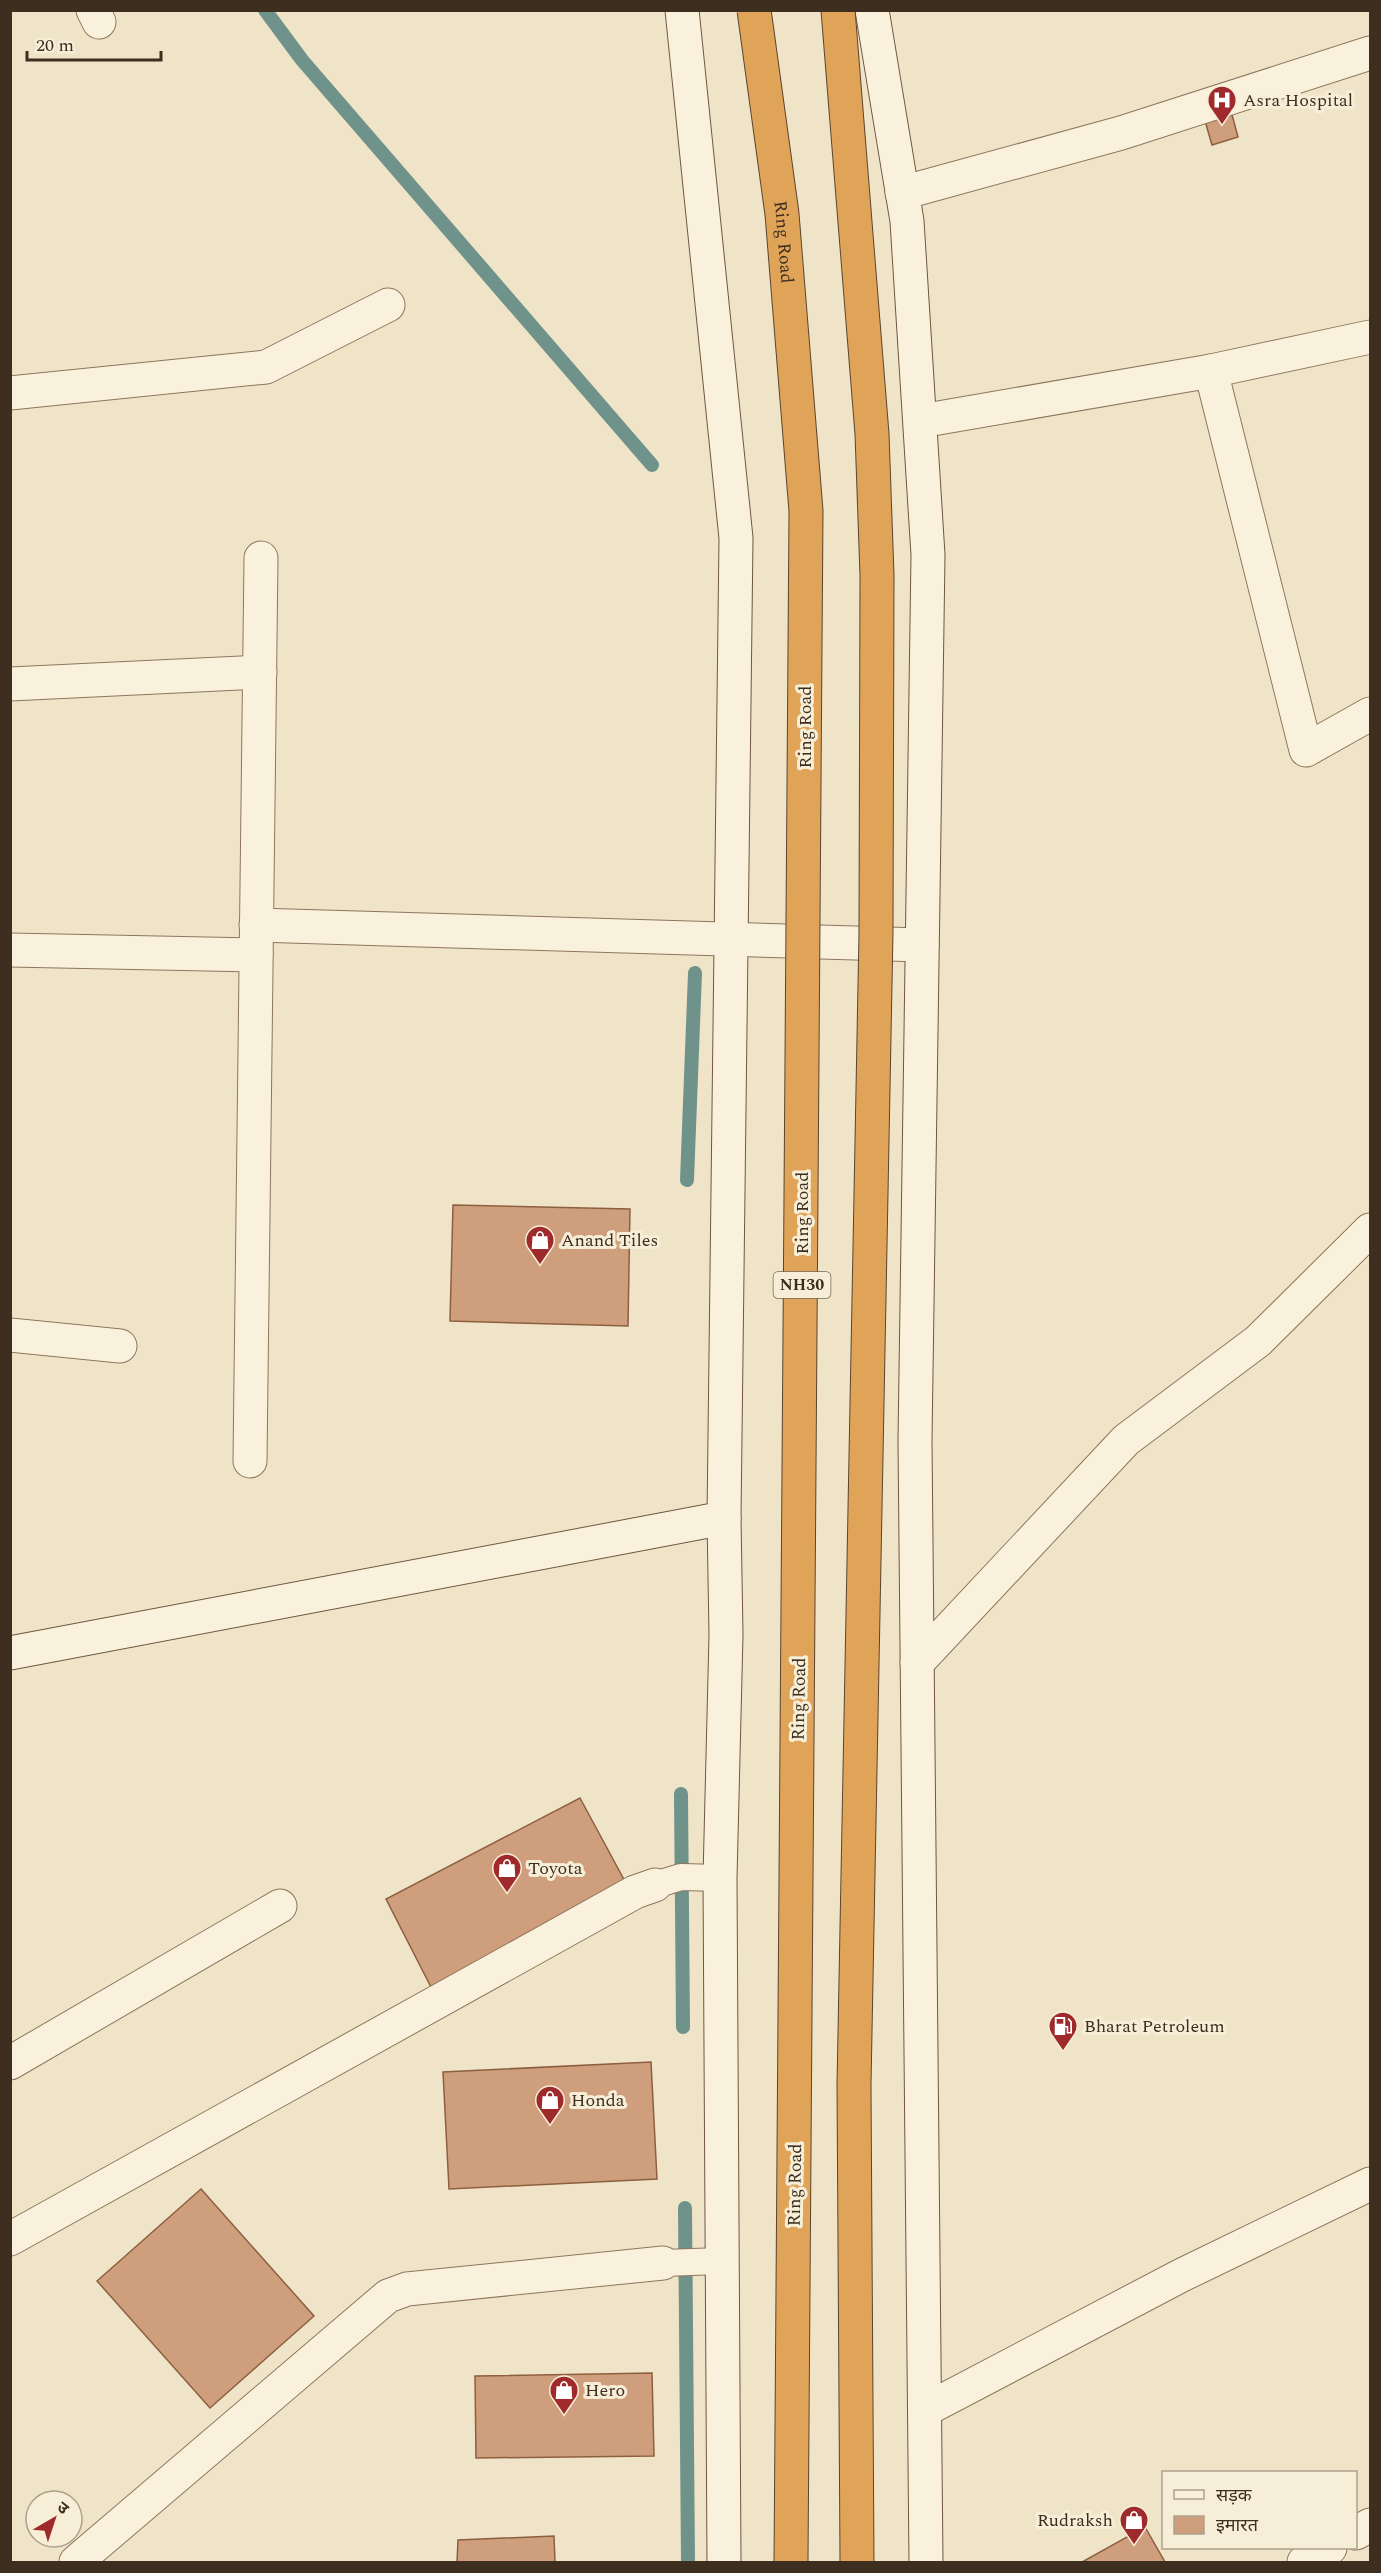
<svg xmlns="http://www.w3.org/2000/svg" width="1381" height="2573" font-family="Spectral,'Noto Sans Devanagari',serif">
<style>
.lines{fill:none;stroke-linecap:round;stroke-linejoin:round}
.stream{stroke:#6f938a;stroke-width:14}
.building{fill:#cf9f7d;stroke:#8d5f41;stroke-width:1.5}
.lane-casing{stroke:#8d765c;stroke-width:28}
.street-casing{stroke:#8d765c;stroke-width:35}
.secondary-casing{stroke:#6f573f;stroke-width:35}
.lane{stroke:#faf1dc;stroke-width:26}
.street{stroke:#faf1dc;stroke-width:33}
.secondary{stroke:#faf1dc;stroke-width:33}
.highway-bridge-casing{stroke:#5b4430;stroke-width:35;stroke-linecap:butt}
.highway-bridge{stroke:#e0a458;stroke-width:33}
.labels{text-anchor:middle;dominant-baseline:central;stroke-width:6;stroke-linejoin:round;paint-order:stroke}
.shield{fill:#f7eed8;stroke:#756857;stroke-width:1.5}
.shield-label{font-size:16px;font-weight:bold;fill:#3d2e20}
.poi-label{font-size:18px;fill:#3d2e20;stroke:#f7eed8;text-anchor:start}
.street-label{font-size:18px;fill:#3d2e20;stroke:#f7eed8}
</style>
<rect width="100%" height="100%" fill="#f0e4c8"/>
<g class="lines">
<!-- stream -->
<g class="stream">
<polyline points="265,10 302,60 652,465"/>
<polyline points="687,1180 695,973"/>
<polyline points="681,1794 683,2027"/>
<polyline points="685,2208 688,2562"/>
</g>
</g>
<!-- building -->
<g class="building">
<polygon points="1230,107 1238,137 1212,145 1203,114"/>
<polygon points="453,1205 630,1209 628,1326 450,1321"/>
<polygon points="580,1798 628,1887 432,1989 386,1899"/>
<polygon points="651,2062 657,2179 449,2189 443,2072"/>
<polygon points="201,2189 314,2316 210,2408 97,2281"/>
<polygon points="652,2373 654,2456 476,2458 475,2376"/>
<polygon points="1145,2527 1165,2562 1082,2562"/>
<polygon points="554,2536 555,2562 457,2562 458,2540"/>
</g>
<g class="lines">
<!-- lane casing -->
<g class="lane-casing">
<g id="lane">
<polyline points="655,1885 681,1877 720,1878"/>
<polyline points="663,2263 721,2261"/>
</g>
</g>
<!-- street casing -->
<g class="street-casing">
<g id="street">
<polyline points="93,10 99,22"/>
<polyline points="902,193 1121,133 1370,53"/>
<polyline points="1211,371 1370,337"/>
<polyline points="10,393 266,367 388,305"/>
<polyline points="921,421 1211,371 1306,750 1370,714"/>
<polyline points="10,684 260,672"/>
<polyline points="256,925 922,945"/>
<polyline points="10,950 256,955"/>
<polyline points="10,1335 120,1346"/>
<polyline points="250,1461 261,558"/>
<polyline points="917,1663 1126,1440 1258,1341 1370,1230"/>
<polyline points="10,2063 280,1906"/>
<polyline points="10,2239 635,1892 655,1885"/>
<polyline points="925,2410 1182,2275 1370,2184"/>
<polyline points="1356,2533 1370,2525"/>
<polyline points="76,2562 388,2296 407,2289 663,2263"/>
<polyline points="1304,2562 1330,2548"/>
</g>
</g>
<!-- secondary casing -->
<g class="secondary-casing">
<g id="secondary">
<polyline points="682,10 736,538 724,1518 726,1635 720,1878 724,2562"/>
<polyline points="872,10 907,221 928,555 915,1441 926,2562"/>
<polyline points="10,1653 724,1518"/>
</g>
</g>
<!-- lane -->
<use href="#lane" class="lane"/>
<!-- street -->
<use href="#street" class="street"/>
<!-- secondary -->
<use href="#secondary" class="secondary"/>
<!-- highway-bridge casing -->
<g class="highway-bridge-casing">
<g id="highway-bridge">
<path id="s1" d="M754 10 782 214 806 511 791 2562"/>
<polyline points="838,10 872,434 877,575 876,932 854,2085 857,2562"/>
</g>
</g>
<!-- highway-bridge -->
<use href="#highway-bridge" class="highway-bridge"/>
</g>
<!-- icons -->
<defs>
<g id="hospital-pin" transform="scale(1.5)"><path d="M0 17L-7.5 6A9.5 9.5 0 1 1 7.5 6Z" fill="#9e2a2b" stroke="#f7eed8"/><path d="M-5-5h3v3.5h4V-5h3V5h-3V1.5h-4V5h-3Z" fill="#fff"/></g>
<g id="shop-pin" transform="scale(1.5)"><path d="M0 17L-7.5 6A9.5 9.5 0 1 1 7.5 6Z" fill="#9e2a2b" stroke="#f7eed8"/><path d="M-5-2.5h2.3a2.7 3.5 0 0 1 5.4 0H5L5.5 6h-11ZM-1.5-2.5h3a1.5 2.3 0 0 0-3 0Z" fill="#fff"/></g>
<g id="fuel-pin" transform="scale(1.5)"><path d="M0 17L-7.5 6A9.5 9.5 0 1 1 7.5 6Z" fill="#9e2a2b" stroke="#f7eed8"/><path d="M-5.5-6h7V0h2V4h1.3V-2.5L3-4.5l.8-.8L6-3V5H2.5V1h-1V6h-7ZM-4.2-4.7v3.2H.2V-4.7Z" fill="#fff"/></g>
</defs>
<g fill-rule="evenodd">
<use href="#hospital-pin" x="1222" y="100"/>
<use href="#shop-pin" x="540" y="1240"/>
<use href="#shop-pin" x="507" y="1868"/>
<use href="#fuel-pin" x="1063" y="2026"/>
<use href="#shop-pin" x="550" y="2100"/>
<use href="#shop-pin" x="564" y="2390"/>
<use href="#shop-pin" x="1134" y="2520"/>
</g>
<g class="labels">
<!-- shield labels -->
<rect class="shield" x="773.5" y="1272" width="57" height="26" rx="4.5"/>
<g class="shield-label">
<text x="802" y="1285">NH30</text>
</g>
<!-- poi labels -->
<g class="poi-label">
<text x="1243" y="100">Asra Hospital</text>
<text x="561" y="1240">Anand Tiles</text>
<text x="528" y="1868">Toyota</text>
<text x="1084" y="2026">Bharat Petroleum</text>
<text x="571" y="2100">Honda</text>
<text x="585" y="2390">Hero</text>
<text x="1113" y="2520" text-anchor="end">Rudraksh</text>
</g>
<!-- street labels -->
<g class="street-label">
<text stroke="none"><textPath href="#s1" startOffset="234">Ring Road</textPath></text>
<text transform="translate(805 727) rotate(-90)">Ring Road</text>
<text transform="translate(802 1213) rotate(-90)">Ring Road</text>
<text transform="translate(799 1699) rotate(-89)">Ring Road</text>
<text transform="translate(795 2185) rotate(-89)">Ring Road</text>
</g>
</g>
<!-- border -->
<rect width="1381" height="2573" fill="none" stroke="#3d2e20" stroke-width="24"/>
<!-- legend -->
<rect x="1162" y="2471" width="195" height="78" fill="#f7eed8" stroke="#ada18e" stroke-width="1.5"/>
<rect x="1174" y="2490" width="30" height="9" fill="#faf1dc" stroke="#ada18e" stroke-width="1.5"/>
<text x="1216" y="2501" font-size="18" fill="#3d2e20">सड़क</text>
<rect x="1174" y="2516" width="30" height="18" fill="#cf9f7d" stroke="#ada18e" stroke-width="1.5"/>
<text x="1216" y="2531" font-size="18" fill="#3d2e20">इमारत</text>
<!-- north arrow -->
<g transform="translate(54 2519) rotate(39)"><circle r="28" fill="#f7eed8" stroke="#ada18e" stroke-width="1.5"/>
<path d="M0-4.5L10 22L0 15L-10 22Z" fill="#9e2a2b"/>
<text y="-9" font-size="16" font-weight="bold" text-anchor="middle" fill="#3d2e20">उ</text>
</g>
<!-- scale -->
<path d="M27 51v9h134v-9" fill="none" stroke="#3d2e20" stroke-width="3"/>
<text x="36" y="51" font-size="18" fill="#3d2e20" stroke="#f7eed8" stroke-width="4.5" paint-order="stroke">20 m</text>
</svg>
